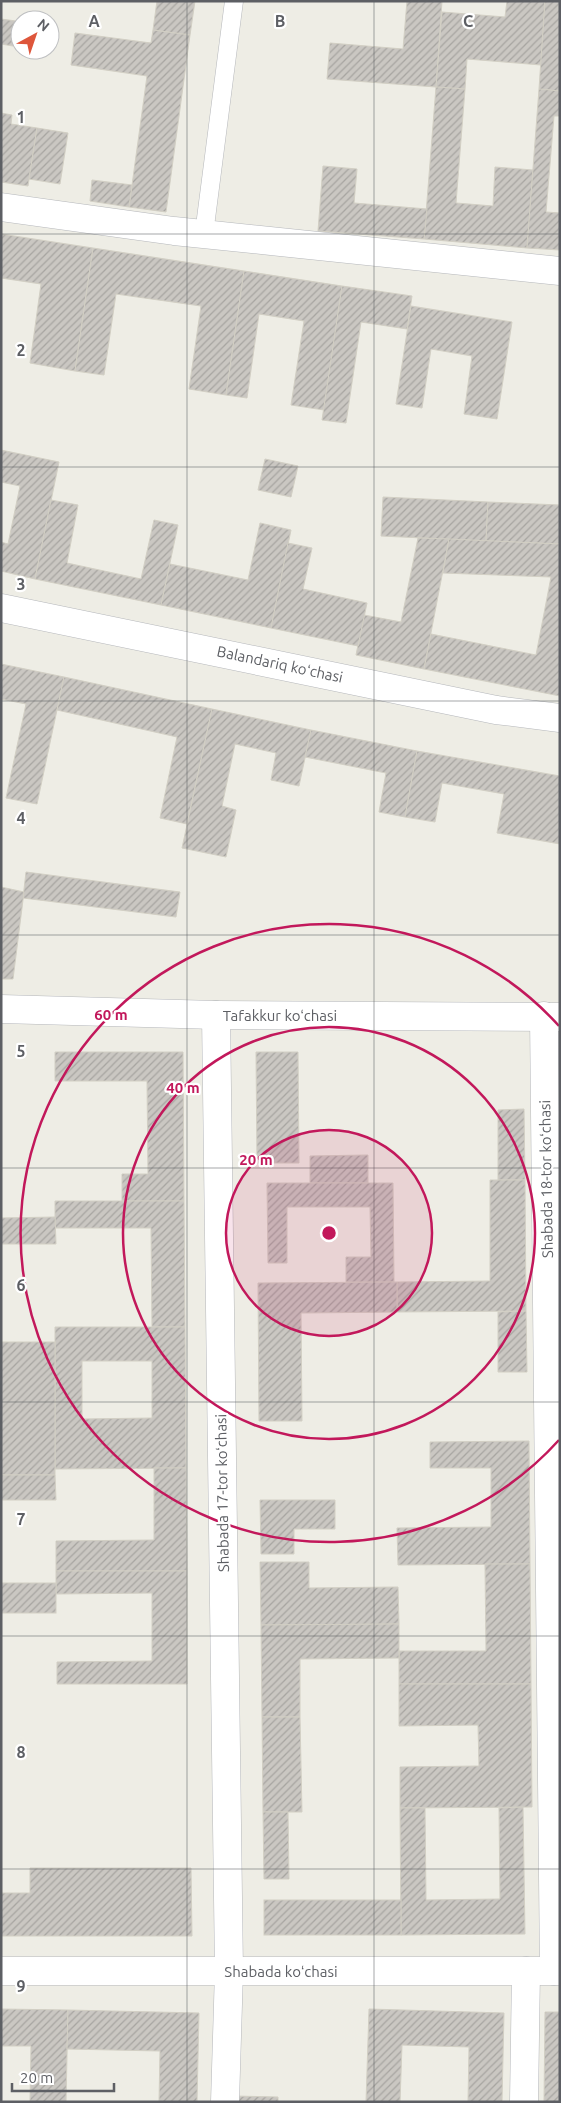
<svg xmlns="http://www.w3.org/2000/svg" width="561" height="2103" font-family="Ubuntu,sans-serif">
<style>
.building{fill:url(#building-hatch);stroke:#d2cfc4;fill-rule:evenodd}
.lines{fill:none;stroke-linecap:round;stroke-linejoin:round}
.service-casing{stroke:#b5b7bb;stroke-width:19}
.minor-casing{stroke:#b5b7bb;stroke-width:29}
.tertiary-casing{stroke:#b5b7bb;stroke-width:29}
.service{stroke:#fff;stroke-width:18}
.minor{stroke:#fff;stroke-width:28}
.tertiary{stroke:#fff;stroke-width:28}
.grid{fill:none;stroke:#5d5f64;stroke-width:1;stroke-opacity:0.55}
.ring{fill:none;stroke:#c2185b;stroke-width:2.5}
.labels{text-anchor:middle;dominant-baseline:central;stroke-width:4.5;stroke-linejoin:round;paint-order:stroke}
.street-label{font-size:15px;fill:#5d5f64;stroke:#fff}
.grid-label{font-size:16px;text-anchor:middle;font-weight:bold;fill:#5d5f64;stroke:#fff;stroke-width:4.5;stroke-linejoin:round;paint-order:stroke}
.centre{fill:#c2185b;stroke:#fff;stroke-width:2.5}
.ring-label{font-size:15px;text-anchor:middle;font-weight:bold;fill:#c2185b;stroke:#fff;stroke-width:4.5;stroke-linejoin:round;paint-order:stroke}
</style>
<defs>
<pattern id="building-hatch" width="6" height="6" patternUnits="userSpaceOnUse" patternTransform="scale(1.25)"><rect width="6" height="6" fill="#cac7c2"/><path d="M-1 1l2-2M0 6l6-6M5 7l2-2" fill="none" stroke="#a7a5a1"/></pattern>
</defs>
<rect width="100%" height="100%" fill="#eeede5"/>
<!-- building -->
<g class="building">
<polygon points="157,1 195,1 190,35 153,30"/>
<polygon points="407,1 442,1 436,87 327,79 330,43 403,49"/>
<polygon points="507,1 545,1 541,65 467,59 465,89 436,87 442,12 505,17"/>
<polygon points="545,1 560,1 560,91 539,89"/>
<polygon points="1,19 16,21 13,46 1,44"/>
<polygon points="153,30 190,35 166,212 129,207 147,76 71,65 75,33 151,43"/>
<polygon points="436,87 465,89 456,203 493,206 495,167 533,170 527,248 424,239"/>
<polygon points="539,89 560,91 560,116 554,116 546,212 560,213 560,250 527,248"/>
<polygon points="1,113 12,115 11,124 37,128 28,186 1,182"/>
<polygon points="37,128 68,133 60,184 29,179"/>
<polygon points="323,166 357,169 354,203 427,209 424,239 318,231"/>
<polygon points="92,180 132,185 129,207 90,201"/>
<polygon points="1,234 93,248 75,371 30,363 41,284 1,278"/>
<polygon points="93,248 244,271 226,395 189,389 201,306 116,294 104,375 75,371"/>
<polygon points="244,271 342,286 324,410 291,405 304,321 259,314 247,398 226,395"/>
<polygon points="342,286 412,296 407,329 361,322 346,423 322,420"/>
<polygon points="411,306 512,322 497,419 464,414 472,356 431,349 422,408 396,404"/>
<polygon points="1,450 59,462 35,579 1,571 1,542 8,544 20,486 1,482"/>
<polygon points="265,459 298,466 291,497 258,490"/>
<polygon points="383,497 488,502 486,541 381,536"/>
<polygon points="51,500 78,505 67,563 141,579 154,520 178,525 161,605 35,579"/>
<polygon points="488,502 560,505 560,544 486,541"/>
<polygon points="260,523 291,530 271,628 161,605 170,564 248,580"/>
<polygon points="418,538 449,539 424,669 356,655 364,615 401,622"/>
<polygon points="449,539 560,544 560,696 424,669 431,634 536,655 551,577 443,573"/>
<polygon points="288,543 312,548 303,589 367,603 358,646 271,628"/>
<polygon points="1,664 64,677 37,804 6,798 26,704 1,699"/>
<polygon points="64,677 212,709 187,824 160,818 177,737 57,710"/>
<polygon points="212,709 311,730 299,786 271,780 276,753 235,744 222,806 236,810 226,857 182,848"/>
<polygon points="311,730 417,751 405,817 379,812 386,773 305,757"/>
<polygon points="417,751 560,776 560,844 497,833 504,794 442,783 435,822 405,817"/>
<polygon points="26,872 180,892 176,917 23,898"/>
<polygon points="1,887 24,892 13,979 1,979"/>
<polygon points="55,1052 183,1052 184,1201 122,1201 122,1174 148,1174 147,1081 55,1081"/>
<polygon points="256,1052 298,1052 299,1163 257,1163"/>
<polygon points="524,1109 525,1180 498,1180 498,1110"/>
<polygon points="368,1155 368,1183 310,1183 310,1156"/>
<polygon points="490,1180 525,1180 526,1311 397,1312 397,1282 490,1281"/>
<polygon points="267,1183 393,1183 394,1282 346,1282 346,1257 371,1257 370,1207 287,1207 287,1263 268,1263"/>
<polygon points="55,1201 184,1201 185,1327 152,1327 151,1228 55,1228"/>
<polygon points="55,1217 56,1244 1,1244 1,1218"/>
<polygon points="397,1282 397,1312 301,1313 302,1421 259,1421 258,1283"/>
<polygon points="526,1311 527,1372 498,1372 498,1312"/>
<path d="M55 1327H185L186 1468 55 1469ZM82 1361H152V1418L82 1419Z"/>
<rect x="1" y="1342" width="54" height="133"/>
<polygon points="529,1441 530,1564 398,1565 397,1528 491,1527 491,1468 430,1468 430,1442"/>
<polygon points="154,1468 186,1468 187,1571 56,1571 56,1541 154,1540"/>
<polygon points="1,1475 55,1475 56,1500 1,1500"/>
<polygon points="260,1500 335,1500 335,1529 294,1529 294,1554 261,1554"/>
<polygon points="260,1562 309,1562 309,1588 398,1587 399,1624 261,1625"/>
<polygon points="485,1564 530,1564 531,1684 399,1684 399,1651 486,1651"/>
<polygon points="56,1571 187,1571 187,1684 57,1684 57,1662 152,1661 152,1593 56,1594"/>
<rect x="1" y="1583" width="55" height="30"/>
<polygon points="399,1624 399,1658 300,1659 300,1717 262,1717 261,1625"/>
<polygon points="399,1684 531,1684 532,1807 400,1808 400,1767 479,1766 478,1725 399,1726"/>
<polygon points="262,1717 300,1717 302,1812 263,1812"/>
<polygon points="523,1807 525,1934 401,1935 400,1808 425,1808 426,1900 500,1899 499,1808"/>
<polygon points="263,1812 288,1812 289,1879 264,1879"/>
<polygon points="30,1868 191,1868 192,1936 1,1936 1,1893 30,1893"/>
<rect x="264" y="1900" width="137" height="35"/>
<polygon points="1,2009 68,2010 66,2102 30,2102 31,2046 1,2046"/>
<polygon points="369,2009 504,2013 502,2102 468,2102 469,2047 402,2045 400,2102 366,2102"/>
<polygon points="68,2010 199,2013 197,2102 159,2102 160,2051 67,2049"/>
<polygon points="545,2012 560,2012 560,2102 544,2102"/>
<polygon points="234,2096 278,2097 278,2102 234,2102"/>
</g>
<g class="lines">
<!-- service casing -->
<g class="service-casing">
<polyline id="service" points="204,234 234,1"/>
</g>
<!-- minor casing -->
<g class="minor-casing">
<g id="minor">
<polyline points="1,207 174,231 560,271"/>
<polyline points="1,1009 216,1015 560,1017"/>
<polyline points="216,1015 229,1971 225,2102"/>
<polyline points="544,1016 554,1971"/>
<polyline points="1,1971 560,1971"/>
<polyline points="524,2102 526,1971"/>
</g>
</g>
<!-- tertiary casing -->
<g class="tertiary-casing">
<polyline id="tertiary" points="1,608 496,710 560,718"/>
</g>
<!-- service -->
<use href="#service" class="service"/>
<!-- minor -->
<use href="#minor" class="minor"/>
<!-- tertiary -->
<use href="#tertiary" class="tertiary"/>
</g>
<!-- grid -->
<path class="grid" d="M187 1V2102M374 1V2102M1 234H560M1 467H560M1 701H560M1 935H560M1 1168H560M1 1402H560M1 1636H560M1 1869H560"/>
<!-- distance rings -->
<circle cx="329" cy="1233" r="103" fill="#c2185b" fill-opacity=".12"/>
<g class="ring">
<circle cx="329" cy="1233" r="103"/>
<circle cx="329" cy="1233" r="206"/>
<path d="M559 1440A309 309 0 1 1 559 1026"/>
</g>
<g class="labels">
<!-- street labels -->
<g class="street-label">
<text transform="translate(280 664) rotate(12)">Balandariq koʻchasi</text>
<text x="280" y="1015">Tafakkur koʻchasi</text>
<text transform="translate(546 1179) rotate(-91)">Shabada 18-tor koʻchasi</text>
<text transform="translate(222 1493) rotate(-91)">Shabada 17-tor koʻchasi</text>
<text x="281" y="1971">Shabada koʻchasi</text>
</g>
</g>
<g class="grid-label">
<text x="94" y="27">A</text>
<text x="280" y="27">B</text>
<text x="468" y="27">C</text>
<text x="21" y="123">1</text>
<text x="21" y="356">2</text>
<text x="21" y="590">3</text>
<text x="21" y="824">4</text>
<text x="21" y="1057">5</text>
<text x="21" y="1291">6</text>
<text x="21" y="1525">7</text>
<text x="21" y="1758">8</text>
<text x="21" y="1992">9</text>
</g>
<circle cx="329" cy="1233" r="8" class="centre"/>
<g class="ring-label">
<text x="111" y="1020">60 m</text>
<text x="183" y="1093">40 m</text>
<text x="256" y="1165">20 m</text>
</g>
<!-- border -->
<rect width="561" height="2103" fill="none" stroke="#5d5f64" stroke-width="5"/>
<!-- north arrow -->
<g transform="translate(35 35) rotate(40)"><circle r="24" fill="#ffffff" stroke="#bebfc1"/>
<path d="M0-4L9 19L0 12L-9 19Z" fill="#de563b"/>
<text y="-8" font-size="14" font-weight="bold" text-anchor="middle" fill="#5d5f64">N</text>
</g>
<!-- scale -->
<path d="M12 2083v8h102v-8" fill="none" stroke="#5d5f64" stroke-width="2.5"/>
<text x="20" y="2083" font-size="15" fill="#5d5f64" stroke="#ffffff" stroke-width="4" paint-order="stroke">20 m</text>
</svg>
